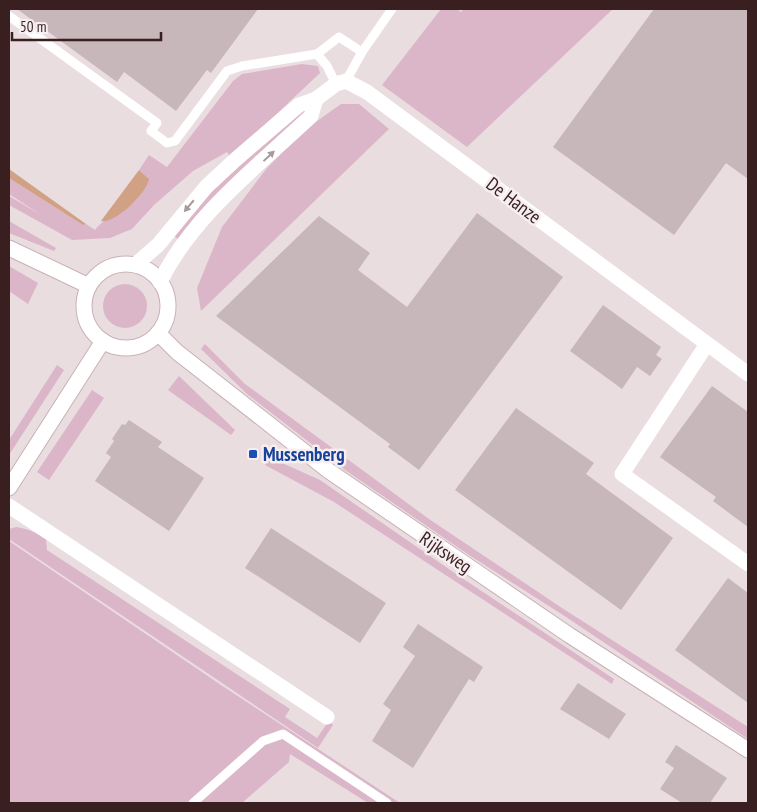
<svg xmlns="http://www.w3.org/2000/svg" width="757" height="812" font-family="'PT Sans Narrow',sans-serif">
<style>
.green{fill:#dbb6c9}
.water{fill:#d0a184}
.building{fill:#c7b6ba}
.lines{fill:none;stroke-linecap:round;stroke-linejoin:round}
.secondary-casing{stroke:#c9b1b4;stroke-width:17}
.lane{stroke:#fff;stroke-width:9}
.street{stroke:#fff;stroke-width:15}
.secondary{stroke:#fff;stroke-width:15}
.oneway{fill:#a69a9b}
.transit-dot{fill:#1a4fb4;stroke:#f6eef0;stroke-width:2}
.labels{text-anchor:middle;dominant-baseline:central;stroke-width:5;stroke-linejoin:round;paint-order:stroke}
.street-label{font-size:19px;fill:#391f20;stroke:#f6eef0}
.transit-label{font-size:19px;font-weight:bold;fill:#164399;stroke:#f6eef0;text-anchor:start}
</style>
<rect width="100%" height="100%" fill="#eadde0"/>
<!-- green -->
<g class="green">
<polygon points="441,9 457,9 461,12 464,9 613,9 467,147 382,85"/>
<path d="M302 64 318 66 320 73 234 154 230 157 227 152 193 171 154 205 132 229 110 238 72 240 9 205V196L41 215 9 194V178L83 225 86 224 95 230C111 209 142 211 147 177L139 170 149 155 167 167 233 81 242 74Z"/>
<polygon points="341,104 359,104 389,129 201,311 197,288 222,227 267,168 306,129"/>
<polygon points="305,106 310,110 178,239 173,235 215,188"/>
<polygon points="9,221 56,248 54,251 9,233"/>
<polygon points="9,266 38,283 28,304 9,291"/>
<circle cx="125" cy="306" r="22"/>
<polygon points="205,344 245,384 429,519 562,608 748,727 748,739 563,615 469,555 345,470 247,394 201,349"/>
<polygon points="57,365 64,370 9,455 9,440"/>
<polygon points="179,376 235,430 231,435 168,390"/>
<polygon points="92,390 104,398 49,480 37,472"/>
<polygon points="271,458 320,480 459,576 614,679 612,684 334,502 265,465"/>
<path d="M16 527C28 529 36 532 46 539L47 550 290 709 285 717 317 738 326 725 331 723 333 725 318 748 9 539V529Z"/>
<polygon points="9,541 221,685 400,803 368,803 290,754 289,762 242,803 9,803"/>
</g>
<!-- water -->
<g class="water">
<polygon points="9,169 86,224 83,225 9,178"/>
<path d="M139 170 149 179C147 193 115 224 101 221Z"/>
</g>
<!-- building -->
<g class="building">
<polygon points="17,9 258,9 211,73 207,70 176,111 124,72 117,82"/>
<polygon points="654,9 748,9 748,179 726,163 674,235 553,147"/>
<polygon points="477,213 563,277 419,470 388,447 390,444 216,316 319,216 370,253 358,270 407,307"/>
<polygon points="603,305 661,347 656,355 662,359 650,376 637,367 622,389 570,351"/>
<polygon points="712,386 748,412 748,527 713,501 716,497 660,457"/>
<polygon points="516,408 594,463 586,474 673,538 621,610 455,490"/>
<polygon points="129,420 162,442 158,447 204,478 169,531 95,481 111,457 106,453 114,441 112,439 122,424 125,425"/>
<polygon points="271,528 386,603 360,643 245,568"/>
<polygon points="728,578 748,593 748,703 675,650"/>
<polygon points="418,624 483,667 474,682 469,679 413,768 372,741 391,710 383,704 415,656 403,647"/>
<polygon points="578,683 626,714 609,739 560,709"/>
<polygon points="676,745 727,778 710,803 682,803 660,789 674,768 665,762"/>
</g>
<g class="lines">
<!-- secondary casing -->
<g class="secondary-casing">
<g id="secondary">
<polyline points="9,248 89,286"/>
<circle cx="126" cy="306" r="42"/>
<polyline points="158,333 177,352 329,471 569,635 748,750"/>
<polyline points="9,488 103,341"/>
</g>
</g>
<!-- lane -->
<g class="lane">
<polyline points="9,16 157,123 151,131 167,143 175,141 227,71 242,66 317,54 327,66 336,84"/>
<polyline points="317,54 339,37 362,52"/>
<polyline points="346,81 362,52 392,9"/>
<polyline points="193,803 263,741 283,734 387,803"/>
</g>
<!-- street -->
<g class="street">
<polyline points="135,265 158,245 206,187 235,160 299,105 316,99 336,84 346,81 367,92 748,374"/>
<path d="M160 282C193 215 258 166 311 116L316 99"/>
<polyline points="707,344 622,474 748,564"/>
<polyline points="9,506 327,717"/>
</g>
<!-- secondary -->
<use href="#secondary" class="secondary"/>
</g>
<!-- one-way arrows -->
<defs><path id="oneway-solid" d="M-6-.8H1V-3.2L6.5 0L1 3.2V.8H-6Z" transform="scale(1.25)"/></defs>
<g class="oneway">
<use href="#oneway-solid" transform="translate(269 156) rotate(-43)"/>
<use href="#oneway-solid" transform="translate(189 206) rotate(130)"/>
</g>
<!-- markers -->
<rect class="transit-dot" x="248" y="449" width="10" height="10" rx="2.5"/>
<g class="labels">
<!-- street labels -->
<g class="street-label">
<text transform="translate(514 200) rotate(37)">De Hanze</text>
<text transform="translate(446 552) rotate(34)">Rijksweg</text>
</g>
<!-- transit labels -->
<g class="transit-label">
<text x="263" y="454">Mussenberg</text>
</g>
</g>
<!-- border -->
<rect width="757" height="812" fill="none" stroke="#391f20" stroke-width="20"/>
<!-- scale -->
<path d="M12 32v8h149v-8" fill="none" stroke="#391f20" stroke-width="2.5"/>
<text x="20" y="32" font-size="15" fill="#391f20" stroke="#f6eef0" stroke-width="4" paint-order="stroke">50 m</text>
</svg>
